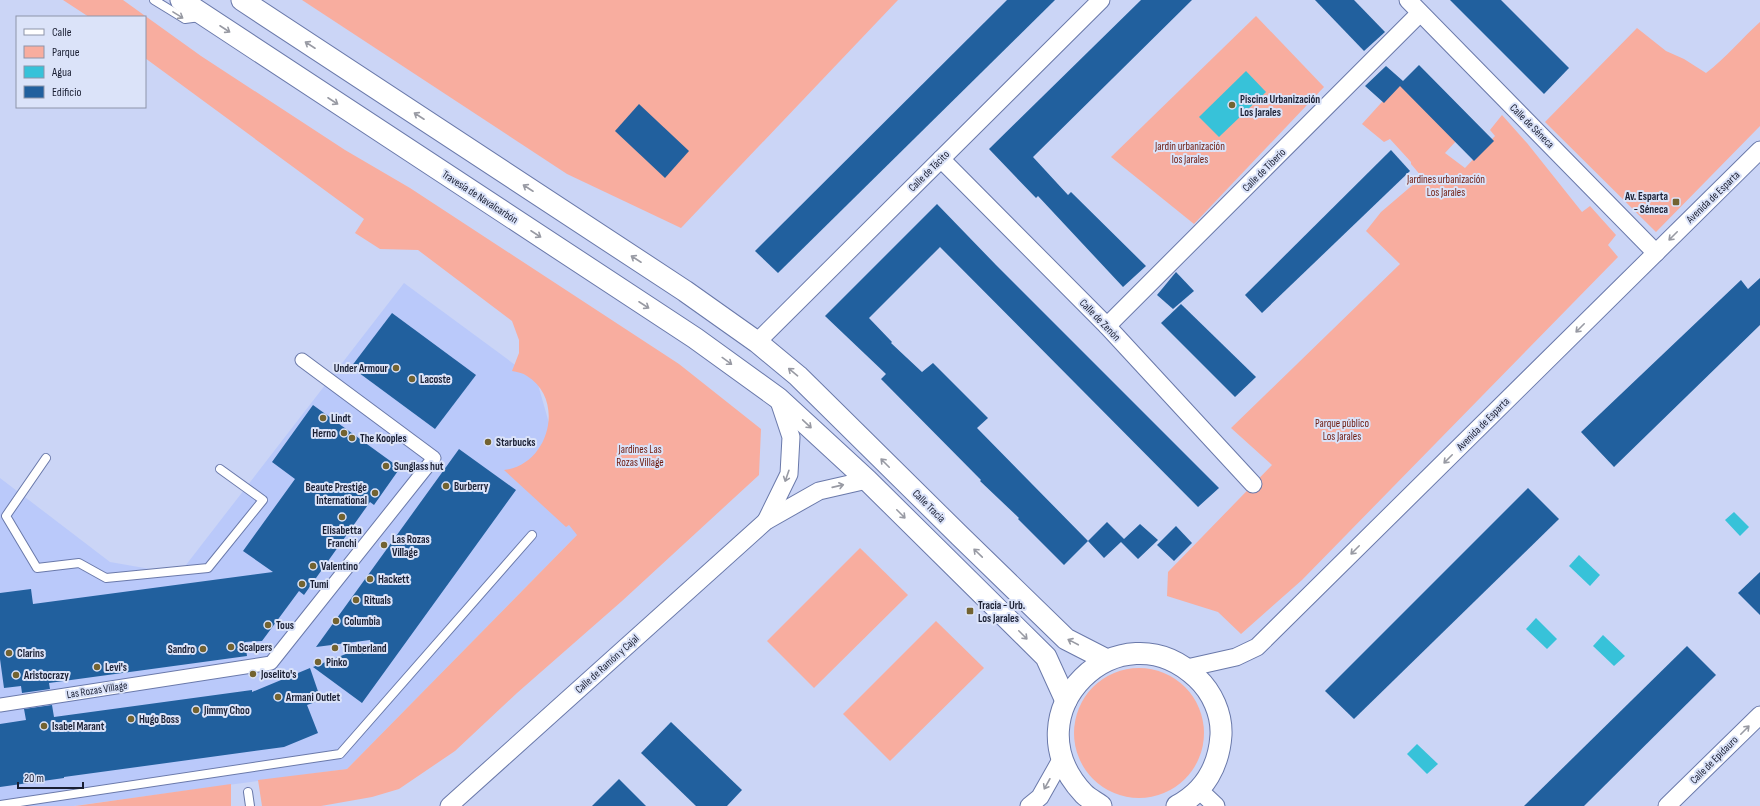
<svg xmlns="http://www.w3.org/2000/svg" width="1760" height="806" font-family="'Sofia Sans Condensed',sans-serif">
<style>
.built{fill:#bac9fa}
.green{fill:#f8ad9f}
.water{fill:#37c2d9}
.building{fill:#21609e}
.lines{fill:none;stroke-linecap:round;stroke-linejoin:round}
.service-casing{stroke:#6a79aa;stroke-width:10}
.pedestrian-casing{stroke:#6a79aa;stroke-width:15}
.minor-casing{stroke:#6a79aa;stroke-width:19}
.tertiary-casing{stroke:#6a79aa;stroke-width:23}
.service{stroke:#fff;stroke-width:8}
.pedestrian{stroke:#fff;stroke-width:13}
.minor{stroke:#fff;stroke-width:17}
.tertiary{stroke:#fff;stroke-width:21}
.oneway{stroke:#989aa3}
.poi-dot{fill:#736331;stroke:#dbe3f9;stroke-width:1.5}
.labels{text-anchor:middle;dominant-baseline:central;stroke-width:4;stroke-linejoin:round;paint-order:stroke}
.poi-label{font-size:11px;font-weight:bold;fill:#1a1f33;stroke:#dbe3f9;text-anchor:start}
.street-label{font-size:11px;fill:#1a1f33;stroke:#dbe3f9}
.park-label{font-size:11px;fill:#6d1a0e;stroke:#dbe3f9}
</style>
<rect width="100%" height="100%" fill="#cbd5f6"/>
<!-- built -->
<polygon class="built" points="404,283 537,381 580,532 347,769 73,806 0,806 0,478 110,562 179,574"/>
<!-- green -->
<g class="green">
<path d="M63 0H123L201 56 345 150 410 188 679 364 761 429 759 475 622 601 517 693 455 751 399 789 372 797 321 806H262L258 780 347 769 577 535 569 525 566 527 504 470C549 465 566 400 527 376 523 373 517 372 512 371L519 353V340L512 321 418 250 380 249 355 233 364 219 145 58V17H89Z"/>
<polygon points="302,0 898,0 681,228 567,174"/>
<polygon points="1256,16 1324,87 1194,224 1111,157"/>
<path d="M1760 22V126L1656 232 1545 122 1637 28 1666 51 1684 59 1706 73C1726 58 1741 39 1760 22Z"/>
<polygon points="1400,82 1458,139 1445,153 1465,168 1495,136 1490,130 1502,115 1527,143 1582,212 1590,206 1616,235 1608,245 1618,257 1302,580 1241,634 1218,612 1167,596 1168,572 1272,465 1231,428 1400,264 1366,231 1381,212 1422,177 1411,164 1411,162 1390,139 1384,142 1362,124"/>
<polygon points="860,548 908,595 814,688 767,641"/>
<polygon points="936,621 984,668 890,761 843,714"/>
<circle cx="1139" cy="733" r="65"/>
<polygon points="231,784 231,806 75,806"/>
</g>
<!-- water -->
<g class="water">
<polygon points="1246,71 1266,92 1219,137 1199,117"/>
<polygon points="1734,512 1749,527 1740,536 1725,520"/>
<polygon points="1579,555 1600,575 1590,586 1569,566"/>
<polygon points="1536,618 1557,639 1547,649 1526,629"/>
<polygon points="1603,635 1625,656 1614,666 1593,646"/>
<polygon points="1417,744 1438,764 1427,774 1407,754"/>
</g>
<!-- building -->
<g class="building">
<polygon points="1007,0 1055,0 778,273 755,251"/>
<polygon points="1141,0 1192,0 1033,157 1068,195 1071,192 1146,266 1123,287 1038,196 1036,198 989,149"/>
<polygon points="1315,0 1354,0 1385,32 1364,51"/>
<polygon points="1450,0 1501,0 1569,68 1544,94"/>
<polygon points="1419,65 1494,141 1474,161 1400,86 1384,103 1365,86 1386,66 1403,81"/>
<polygon points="639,104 689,151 665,178 615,131"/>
<polygon points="1391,150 1410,171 1262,313 1245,295"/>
<polygon points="937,204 996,265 1219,488 1198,507 940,247 869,318 892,342 891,343 922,372 933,363 988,418 977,428 1088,541 1064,565 1018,519 1019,518 980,481 981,480 881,379 886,374 825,316"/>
<polygon points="1176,272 1194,291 1173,309 1157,295"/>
<polygon points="1760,278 1760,325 1614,467 1581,432 1741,280 1748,289"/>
<polygon points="1181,304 1256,377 1235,397 1161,323"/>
<polygon points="392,313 476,375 435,429 351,367"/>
<polygon points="313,405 400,468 374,505 370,502 304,595 299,591 262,641 245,642 247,656 49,683 50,689 22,693 21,686 4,688 0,659 0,593 31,589 33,604 273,572 243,551 295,479 272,462"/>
<polygon points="459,449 516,490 362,703 313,667 371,644 370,640 316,647"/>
<polygon points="1528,488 1559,519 1354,719 1325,691"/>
<polygon points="1107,522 1124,539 1140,524 1158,540 1138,559 1121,542 1104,558 1088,541"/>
<polygon points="1176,526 1192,543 1174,561 1157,545"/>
<polygon points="1760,572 1760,615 1738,593"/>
<polygon points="1687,646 1716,675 1584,806 1524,806"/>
<polygon points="310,668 321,700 307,705 318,733 284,747 64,777 64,778 0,787 0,724 26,720 24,709 52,705 54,717 252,690 252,692"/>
<polygon points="671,722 742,790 727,806 696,806 641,753"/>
<polygon points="619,779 646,806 592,806"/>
</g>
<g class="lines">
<!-- service casing -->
<g class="service-casing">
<g id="service">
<polyline points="154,0 185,19 200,17"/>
<polyline points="46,458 6,516 37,568 79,563 106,578 208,568 263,500 220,469"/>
<polyline points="248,792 250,806"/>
<polyline points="0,805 340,754 532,535"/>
</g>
</g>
<!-- pedestrian casing -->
<g class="pedestrian-casing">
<polyline id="pedestrian" points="0,705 271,663 434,458 302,360"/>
</g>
<!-- minor casing -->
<g class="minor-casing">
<g id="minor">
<polyline points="1408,0 1656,253"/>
<polyline points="941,159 1107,326 1253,484"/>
<polyline points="1107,326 1420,13"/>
<polyline points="757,342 1101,0"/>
<polyline points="766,521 789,474 791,437 778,398"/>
<polyline points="1187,668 1236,657 1257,647 1760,150"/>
<polyline points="1199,790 1216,806"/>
<polyline points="449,806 766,521 819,491 867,480"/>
<polyline points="1029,806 1040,797 1062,758"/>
<polyline points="1667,806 1760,715"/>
</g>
</g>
<!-- tertiary casing -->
<g class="tertiary-casing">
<g id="tertiary">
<polyline points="181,0 695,338 778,398 867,480 1046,657 1066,701"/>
<polyline points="242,0 685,291 757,342 798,376 960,536 1066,639 1107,660"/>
<path d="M1101 806C1096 802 1089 799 1084 794 1007 713 1120 604 1197 678 1212 692 1222 714 1221 735 1219 765 1205 791 1177 806"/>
</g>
</g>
<!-- service -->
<use href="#service" class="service"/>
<!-- pedestrian -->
<use href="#pedestrian" class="pedestrian"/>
<!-- minor -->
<use href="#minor" class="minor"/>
<!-- tertiary -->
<use href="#tertiary" class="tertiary"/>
</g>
<!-- one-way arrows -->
<defs><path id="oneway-shaft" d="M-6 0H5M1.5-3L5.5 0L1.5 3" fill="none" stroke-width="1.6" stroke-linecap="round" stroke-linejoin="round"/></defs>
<g class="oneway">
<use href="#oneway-shaft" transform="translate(178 15) rotate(32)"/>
<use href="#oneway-shaft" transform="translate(225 29) rotate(33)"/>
<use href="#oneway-shaft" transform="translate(310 45) rotate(-147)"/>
<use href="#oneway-shaft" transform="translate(333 101) rotate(33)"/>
<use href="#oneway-shaft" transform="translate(419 116) rotate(-147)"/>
<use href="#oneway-shaft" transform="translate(528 188) rotate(-147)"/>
<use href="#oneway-shaft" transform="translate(536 234) rotate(33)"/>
<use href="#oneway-shaft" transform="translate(1673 236) rotate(135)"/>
<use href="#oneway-shaft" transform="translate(636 259) rotate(-147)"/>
<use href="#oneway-shaft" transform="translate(644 305) rotate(33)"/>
<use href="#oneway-shaft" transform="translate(1580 328) rotate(135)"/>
<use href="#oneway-shaft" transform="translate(727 361) rotate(36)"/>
<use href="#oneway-shaft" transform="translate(793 372) rotate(-140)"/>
<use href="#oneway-shaft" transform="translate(807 424) rotate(43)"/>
<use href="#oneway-shaft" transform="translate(1448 459) rotate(135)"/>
<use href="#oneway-shaft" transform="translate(885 463) rotate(-135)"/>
<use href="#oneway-shaft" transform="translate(787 476) rotate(109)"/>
<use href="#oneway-shaft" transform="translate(838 486) rotate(-13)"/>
<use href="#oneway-shaft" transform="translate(901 514) rotate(45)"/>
<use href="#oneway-shaft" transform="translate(1355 550) rotate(135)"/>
<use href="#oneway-shaft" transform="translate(978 553) rotate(-136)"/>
<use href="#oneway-shaft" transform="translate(1023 635) rotate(45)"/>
<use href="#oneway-shaft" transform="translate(1073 642) rotate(-152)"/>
<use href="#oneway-shaft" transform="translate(1745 730) rotate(-45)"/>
<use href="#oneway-shaft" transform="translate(1047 784) rotate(119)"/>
</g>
<!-- markers -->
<g class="poi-dot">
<circle cx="1232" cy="105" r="4"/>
<rect x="1672" y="198" width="8" height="8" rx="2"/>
<circle cx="396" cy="368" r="4"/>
<circle cx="412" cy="379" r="4"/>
<circle cx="323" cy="418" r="4"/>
<circle cx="344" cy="433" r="4"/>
<circle cx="352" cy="438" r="4"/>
<circle cx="488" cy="442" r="4"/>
<circle cx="386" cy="466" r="4"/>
<circle cx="446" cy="486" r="4"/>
<circle cx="375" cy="493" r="4"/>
<circle cx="342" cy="517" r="4"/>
<circle cx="384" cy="545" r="4"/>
<circle cx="313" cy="566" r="4"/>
<circle cx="370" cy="579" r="4"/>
<circle cx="302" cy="584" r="4"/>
<circle cx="356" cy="600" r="4"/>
<rect x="966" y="607" width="8" height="8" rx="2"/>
<circle cx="336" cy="621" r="4"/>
<circle cx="268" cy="625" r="4"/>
<circle cx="231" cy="647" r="4"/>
<circle cx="335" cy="648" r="4"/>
<circle cx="203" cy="649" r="4"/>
<circle cx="9" cy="653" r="4"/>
<circle cx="318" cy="662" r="4"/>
<circle cx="97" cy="667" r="4"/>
<circle cx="253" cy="674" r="4"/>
<circle cx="16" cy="675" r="4"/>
<circle cx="278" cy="697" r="4"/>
<circle cx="196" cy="710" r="4"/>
<circle cx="131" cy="719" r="4"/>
<circle cx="44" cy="726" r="4"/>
</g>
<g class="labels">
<!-- poi labels -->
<g class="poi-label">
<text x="1240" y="99">Piscina Urbanización<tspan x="1240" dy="13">Los Jarales</tspan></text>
<text x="1668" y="196" text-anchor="end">Av. Esparta<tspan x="1668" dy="13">- Séneca</tspan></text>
<text x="388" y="368" text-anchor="end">Under Armour</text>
<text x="420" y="379">Lacoste</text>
<text x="331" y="418">Lindt</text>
<text x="336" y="433" text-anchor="end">Herno</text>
<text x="360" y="438">The Kooples</text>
<text x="496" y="442">Starbucks</text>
<text x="394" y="466">Sunglass hut</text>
<text x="454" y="486">Burberry</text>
<text x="367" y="487" text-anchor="end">Beaute Prestige<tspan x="367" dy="13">International</tspan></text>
<text x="342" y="530" text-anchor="middle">Elisabetta<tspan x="342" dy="13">Franchi</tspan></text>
<text x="392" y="539">Las Rozas<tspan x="392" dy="13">Village</tspan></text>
<text x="321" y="566">Valentino</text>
<text x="378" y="579">Hackett</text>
<text x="310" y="584">Tumi</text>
<text x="364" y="600">Rituals</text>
<text x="978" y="605">Tracia - Urb.<tspan x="978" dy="13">Los Jarales</tspan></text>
<text x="344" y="621">Columbia</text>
<text x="276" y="625">Tous</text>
<text x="239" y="647">Scalpers</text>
<text x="343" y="648">Timberland</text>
<text x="195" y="649" text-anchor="end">Sandro</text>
<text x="17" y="653">Clarins</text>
<text x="326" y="662">Pinko</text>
<text x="105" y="667">Levi's</text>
<text x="261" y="674">Joselito's</text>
<text x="24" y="675">Aristocrazy</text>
<text x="286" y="697">Armani Outlet</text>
<text x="204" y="710">Jimmy Choo</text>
<text x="139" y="719">Hugo Boss</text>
<text x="52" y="726">Isabel Marant</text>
</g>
<!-- street labels -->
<g class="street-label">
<text transform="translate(1532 126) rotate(45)">Calle de Séneca</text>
<text transform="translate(1264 170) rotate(-45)">Calle de Tiberio</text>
<text transform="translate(929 171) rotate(-45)">Calle de Tácito</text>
<text transform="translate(480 197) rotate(33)">Travesía de Navalcarbón</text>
<text transform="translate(1713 197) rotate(-44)">Avenida de Esparta</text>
<text transform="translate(1100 320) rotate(46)">Calle de Zenón</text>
<text transform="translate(1483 424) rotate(-45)">Avenida de Esparta</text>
<text transform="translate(929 506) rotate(45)">Calle Tracia</text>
<text transform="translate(607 664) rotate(-42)">Calle de Ramón y Cajal</text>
<text transform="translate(97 690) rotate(-9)">Las Rozas Village</text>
<text transform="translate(1714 760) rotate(-45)">Calle de Epidauro</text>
</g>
<!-- park labels -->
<g class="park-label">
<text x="1190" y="146">Jardín urbanización<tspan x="1190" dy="13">los Jarales</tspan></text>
<text x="1446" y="179">Jardines urbanización<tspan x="1446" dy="13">Los Jarales</tspan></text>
<text x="1342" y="423">Parque público<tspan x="1342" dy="13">Los Jarales</tspan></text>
<text x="640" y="449">Jardines Las<tspan x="640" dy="13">Rozas Village</tspan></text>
</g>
</g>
<!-- legend -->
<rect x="16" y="16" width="130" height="92" fill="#dbe3f9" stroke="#8e95aa"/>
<rect x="24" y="29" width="20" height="6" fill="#ffffff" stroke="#8e95aa"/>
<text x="52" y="36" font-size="12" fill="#1a1f33">Calle</text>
<rect x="24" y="46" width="20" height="12" fill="#f8ad9f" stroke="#8e95aa"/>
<text x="52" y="56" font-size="12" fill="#1a1f33">Parque</text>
<rect x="24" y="66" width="20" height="12" fill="#37c2d9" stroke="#8e95aa"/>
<text x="52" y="76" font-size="12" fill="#1a1f33">Agua</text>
<rect x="24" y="86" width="20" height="12" fill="#21609e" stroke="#8e95aa"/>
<text x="52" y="96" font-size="12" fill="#1a1f33">Edificio</text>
<!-- scale -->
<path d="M18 782v6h65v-6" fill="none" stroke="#1a1f33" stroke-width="2"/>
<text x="24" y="782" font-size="12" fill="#1a1f33" stroke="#dbe3f9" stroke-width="3" paint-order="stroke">20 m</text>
</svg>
